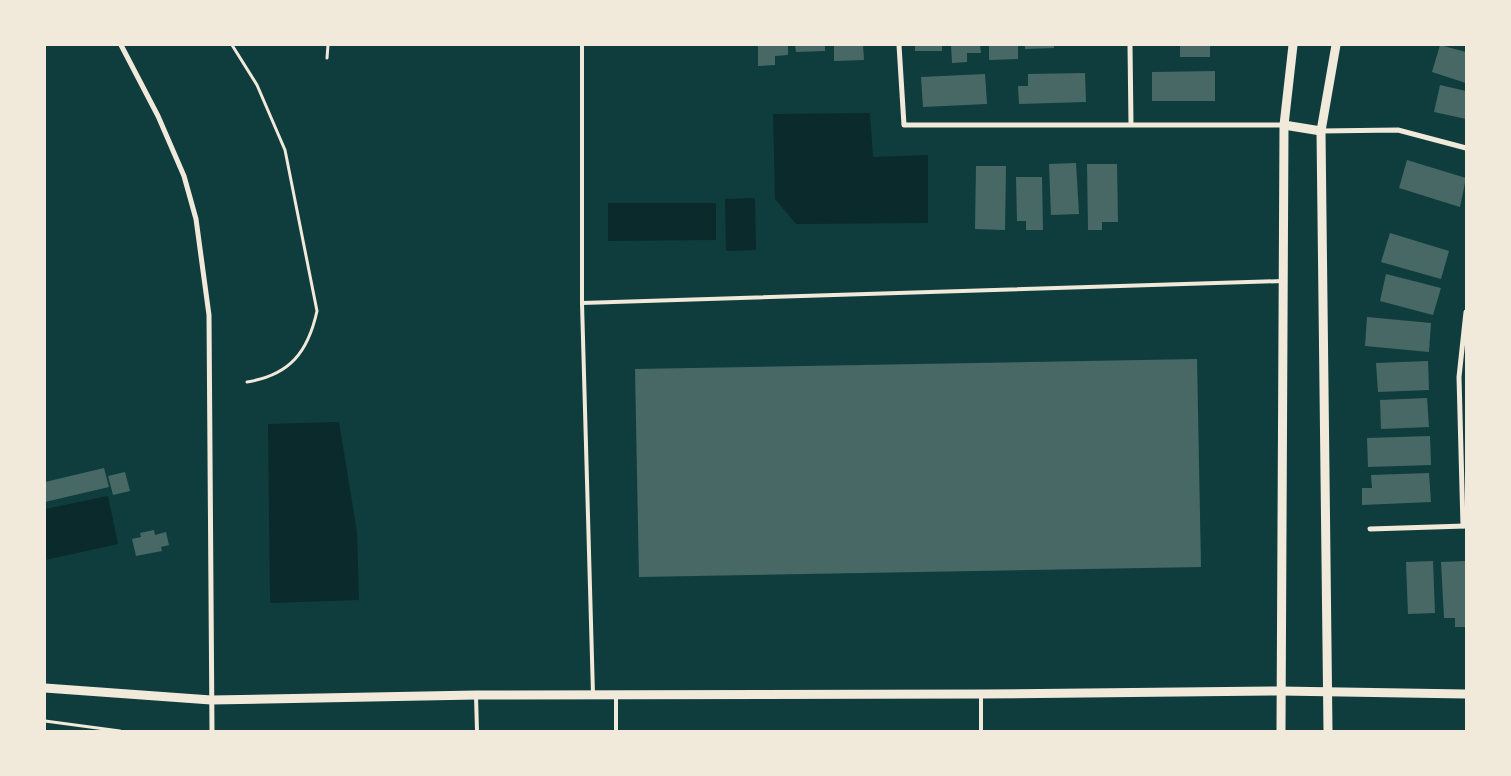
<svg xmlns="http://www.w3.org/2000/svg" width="1511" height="776" font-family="'Nunito Sans',sans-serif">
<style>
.water{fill:#0a2a2b}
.building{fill:#486865}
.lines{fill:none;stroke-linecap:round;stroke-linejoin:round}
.path{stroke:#f1e9da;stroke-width:3}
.service{stroke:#f1e9da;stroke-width:4}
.minor{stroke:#f1e9da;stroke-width:5}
.tertiary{stroke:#f1e9da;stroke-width:9}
</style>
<rect width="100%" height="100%" fill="#0f3d3e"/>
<!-- water -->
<g class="water">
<polygon points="870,113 873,157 928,155 928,223 796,224 775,199 773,114"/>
<polygon points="755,198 756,250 726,251 725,199"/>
<polygon points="608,203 716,203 716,240 608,241"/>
<polygon points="339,422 357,532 359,600 270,603 268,424"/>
<polygon points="108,496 118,544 45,560 45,509"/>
</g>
<!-- building -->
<g class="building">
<polygon points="758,45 788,45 788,55 775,56 775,65 758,66"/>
<polygon points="795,45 825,45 825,51 796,52"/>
<polygon points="834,45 863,45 864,60 834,61"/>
<rect x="915" y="45" width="27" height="6"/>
<polygon points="951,45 980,45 981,53 967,53 967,62 952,63"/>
<polygon points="989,45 1018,45 1018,59 989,60"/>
<polygon points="1025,45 1054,45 1054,48 1025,49"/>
<rect x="1180" y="45" width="30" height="12"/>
<polygon points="1440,45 1466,52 1466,83 1432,72"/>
<polygon points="1215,71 1215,101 1152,101 1152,72"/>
<polygon points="1085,73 1086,102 1019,104 1018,86 1028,86 1028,74"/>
<polygon points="985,74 987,104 923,107 921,77"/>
<polygon points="1440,85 1466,91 1466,119 1434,112"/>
<polygon points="1407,160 1466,178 1460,207 1399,188"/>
<polygon points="1076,163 1079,214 1051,215 1049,164"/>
<polygon points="1087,164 1117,164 1118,222 1102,222 1102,230 1088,230"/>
<polygon points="976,166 1006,166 1005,230 975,229"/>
<polygon points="1016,177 1042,177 1043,230 1026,230 1026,221 1017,221"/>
<polygon points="1390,233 1449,251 1441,279 1381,262"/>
<polygon points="1386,274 1441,288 1433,315 1380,301"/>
<polygon points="1367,317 1431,323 1429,352 1365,346"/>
<polygon points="1197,359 1201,567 639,577 635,369"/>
<polygon points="1428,361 1429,390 1378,392 1376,363"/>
<polygon points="1427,398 1429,427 1381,429 1380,400"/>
<polygon points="1430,436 1431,465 1368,467 1367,438"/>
<polygon points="104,468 109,487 45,502 45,482"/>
<polygon points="125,472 130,491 113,495 108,476"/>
<polygon points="1429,473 1431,502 1362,505 1362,488 1372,488 1371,475"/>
<polygon points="154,530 155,535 166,532 169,545 161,547 162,551 136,556 132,539 141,537 140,533"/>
<polygon points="1433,561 1435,613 1408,614 1406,562"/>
<polygon points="1466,561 1466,627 1455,627 1455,618 1444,618 1441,562"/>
</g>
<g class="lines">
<!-- path -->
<g class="path">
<path d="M232 45 257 85 285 150 317 311C308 352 290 375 247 382"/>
<polyline points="327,58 328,45"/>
<polyline points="45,721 120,731"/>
</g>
<!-- service -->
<g class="service">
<polyline points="582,45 582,303 593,694"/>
<polyline points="582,303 1282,281"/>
<polyline points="616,694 616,731"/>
<polyline points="981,694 981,731"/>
<polyline points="476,696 477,731"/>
</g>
<!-- minor -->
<g class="minor">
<polyline points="121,45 158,116 184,176 196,219 209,315 212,731"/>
<polyline points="899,45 904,125 1284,125"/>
<polyline points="1130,45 1131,124"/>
<polyline points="1321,131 1398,130 1466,148"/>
<polyline points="1463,526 1459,377 1466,312"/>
<polyline points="1370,529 1465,526"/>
</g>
<!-- tertiary -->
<g class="tertiary">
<polyline points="1284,125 1321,131"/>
<polyline points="45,688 211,700 476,695 981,694 1280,691 1466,694"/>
<polyline points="1281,731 1284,125 1293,45"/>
<polyline points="1328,731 1321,131 1336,45"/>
</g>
</g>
<!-- border -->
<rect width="1511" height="776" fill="none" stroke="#f1e9da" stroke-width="92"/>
</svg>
